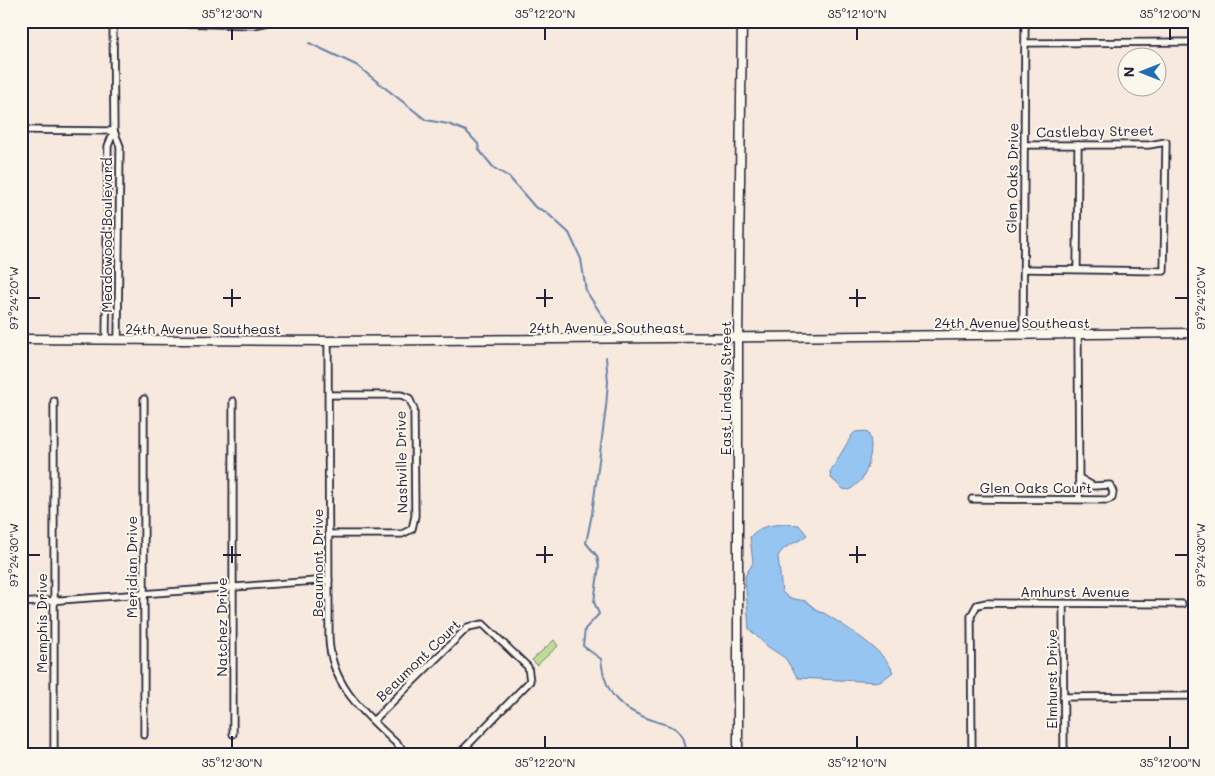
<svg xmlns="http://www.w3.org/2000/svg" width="1215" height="776" font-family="Mali,sans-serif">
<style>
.green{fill:#bede97;stroke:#708069}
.water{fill:#96c5f1;stroke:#6884a8}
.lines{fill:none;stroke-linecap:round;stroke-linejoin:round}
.stream{stroke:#6884a8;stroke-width:2}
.minor-casing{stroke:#22223b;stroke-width:9}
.tertiary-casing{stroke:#22223b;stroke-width:11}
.minor{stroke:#fbf7ec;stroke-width:5.5}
.tertiary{stroke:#fbf7ec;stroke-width:8}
.ticks{fill:none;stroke:#22223b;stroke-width:2}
.labels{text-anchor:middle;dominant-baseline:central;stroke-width:4;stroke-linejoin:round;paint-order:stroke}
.street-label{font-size:14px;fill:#22223b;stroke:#fbf7ec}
.neatline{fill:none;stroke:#22223b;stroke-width:2}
.ticks-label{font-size:12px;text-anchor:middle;fill:#22223b}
</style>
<rect width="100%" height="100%" fill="#f8e9df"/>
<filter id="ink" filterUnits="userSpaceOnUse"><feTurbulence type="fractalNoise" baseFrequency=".02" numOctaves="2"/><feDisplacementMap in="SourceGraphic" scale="10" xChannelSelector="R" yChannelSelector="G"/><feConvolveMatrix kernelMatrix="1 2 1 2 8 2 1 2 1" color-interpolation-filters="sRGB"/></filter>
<g filter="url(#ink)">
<!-- green -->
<polygon class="green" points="554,640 558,646 537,665 532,660"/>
<!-- water -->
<g class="water">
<path d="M866 431C876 440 869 468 862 479 859 483 854 486 850 490L843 489 831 478 830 472 852 435 855 432Z"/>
<path d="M787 524 799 525 807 535C797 544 786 543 778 556L782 592 789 598 806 601 819 612 824 613C843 625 886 651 893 672L880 682 798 678 785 658 767 646 749 629 745 576 753 563 750 537C760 525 772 525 787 524Z"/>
</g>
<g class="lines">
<!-- stream -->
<g class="stream">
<polyline points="309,43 356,65 426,120 448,124 466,131 478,144 479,150 494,168 509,177 535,207 546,212 569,233 581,259 586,291 607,323"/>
<path d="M606 357 608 382 606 407 592 514 586 543 597 556 599 566 594 602 599 614 585 629 583 646 601 659C605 696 621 710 655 721 662 724 671 725 677 730 684 736 684 746 686 755"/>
</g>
<!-- minor casing -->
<g class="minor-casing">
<g id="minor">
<polyline points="97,21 254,25 274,21"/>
<polyline points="1025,43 1194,42"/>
<polyline points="21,130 114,131"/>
<polyline points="114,131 120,146 118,340"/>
<polyline points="1077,268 1078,145"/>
<polyline points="1024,269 1164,271 1166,142 1149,145 1025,145"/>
<polyline points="1023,334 1025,21"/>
<polyline points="1078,334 1079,499"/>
<polyline points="106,339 108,146 114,131 113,21"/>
<path d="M328 341 329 638C331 692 373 719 408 755"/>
<polyline points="329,395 401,395 409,398 414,409 415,516 412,529 402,534 329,534"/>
<polyline points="144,399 144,735"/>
<polyline points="54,401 54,755"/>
<polyline points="233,401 233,734"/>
<polyline points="972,499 1107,500 1112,498 1113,492 1110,485 1093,486 1079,478"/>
<polyline points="21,603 329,580"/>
<polyline points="1063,604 1064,755"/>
<polyline points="1063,697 1194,696"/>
<polyline points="374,720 468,627 483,624 528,667 530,681 458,755"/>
<polyline points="972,755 971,616 977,605 986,603 1182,604"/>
</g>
</g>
<!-- tertiary casing -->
<g class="tertiary-casing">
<g id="tertiary">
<polyline points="21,339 328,341 1194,333"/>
<polyline points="738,755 738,339 742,21"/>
</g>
</g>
<!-- minor -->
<use href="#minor" class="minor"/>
<!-- tertiary -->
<use href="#tertiary" class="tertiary"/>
</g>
</g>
<!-- ticks -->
<path class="ticks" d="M232 28V40M545 28V40M857 28V40M1170 28V40M232 289V307M545 289V307M857 289V307M28 298H40M223 298H241M536 298H553M849 298H866M1175 298H1188M232 546V563M545 546V563M857 546V563M28 555H40M223 555H241M536 555H553M849 555H866M1175 555H1188M232 736V748M545 736V748M857 736V748M1170 736V748"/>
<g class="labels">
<!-- street labels -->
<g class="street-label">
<text transform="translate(1095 131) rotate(-1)">Castlebay Street</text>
<text transform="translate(1012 178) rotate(-89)">Glen Oaks Drive</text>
<text transform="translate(106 235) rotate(-90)">Meadowood Boulevard</text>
<text x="1012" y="322">24th Avenue Southeast</text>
<text x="607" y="327">24th Avenue Southeast</text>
<text x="203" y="328">24th Avenue Southeast</text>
<text transform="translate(725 388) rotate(-90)">East Lindsey Street</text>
<text transform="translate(401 462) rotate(-91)">Nashville Drive</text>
<text x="1036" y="487">Glen Oaks Court</text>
<text transform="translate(317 563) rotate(-90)">Beaumont Drive</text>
<text transform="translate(131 567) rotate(-90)">Meridian Drive</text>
<text x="1075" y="591">Amhurst Avenue</text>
<text transform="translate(41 623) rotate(-90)">Memphis Drive</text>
<text transform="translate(221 627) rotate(-90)">Natchez Drive</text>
<text transform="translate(418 660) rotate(-44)">Beaumont Court</text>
<text transform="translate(1051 679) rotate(-90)">Elmhurst Drive</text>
</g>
</g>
<!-- margin -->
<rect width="1215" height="776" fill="none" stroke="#fbf7ec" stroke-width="55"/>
<!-- north arrow -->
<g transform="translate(1142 72) rotate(270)"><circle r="24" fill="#fbf7ec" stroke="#a4a2a5"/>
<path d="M0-4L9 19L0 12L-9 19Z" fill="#1f6fb2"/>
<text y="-8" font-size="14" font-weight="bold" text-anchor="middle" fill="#22223b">N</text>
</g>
<rect x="28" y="28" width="1160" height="720" class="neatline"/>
<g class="ticks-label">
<text x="232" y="18">35°12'30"N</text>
<text x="545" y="18">35°12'20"N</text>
<text x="857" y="18">35°12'10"N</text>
<text x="1170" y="18">35°12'00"N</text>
<text transform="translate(1201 298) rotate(-90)" y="4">97°24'20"W</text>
<text transform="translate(14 298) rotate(-90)" y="4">97°24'20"W</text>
<text transform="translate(1201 555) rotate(-90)" y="4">97°24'30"W</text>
<text transform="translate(14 555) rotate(-90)" y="4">97°24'30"W</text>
<text x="232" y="767">35°12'30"N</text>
<text x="545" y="767">35°12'20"N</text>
<text x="857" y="767">35°12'10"N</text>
<text x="1170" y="767">35°12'00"N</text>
</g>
</svg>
